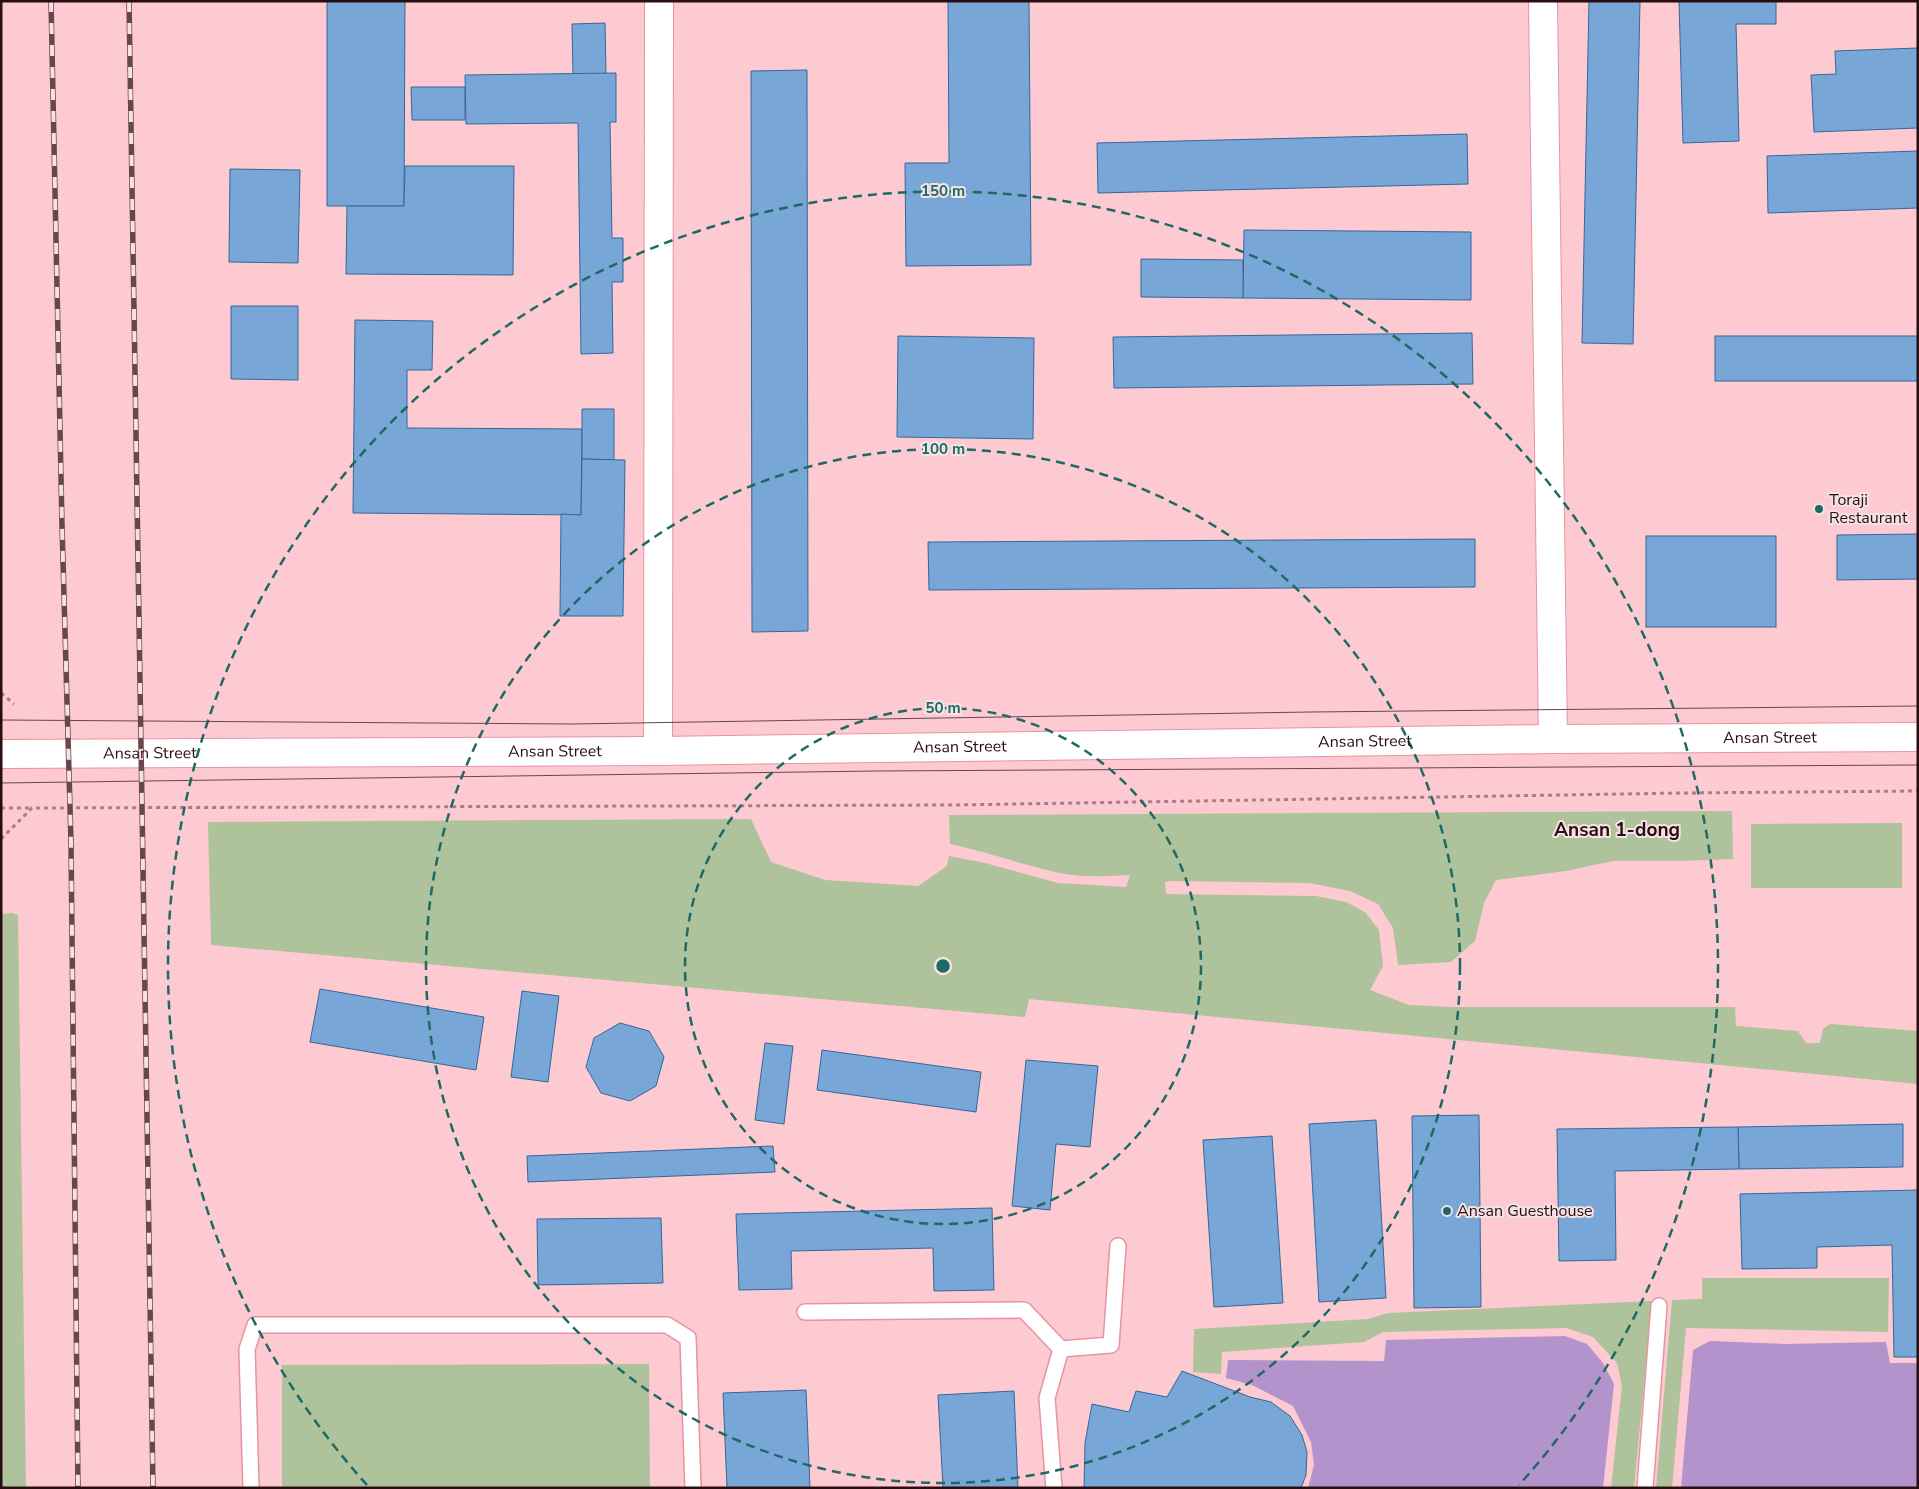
<svg xmlns="http://www.w3.org/2000/svg" width="1919" height="1489" font-family="'Nunito Sans',sans-serif">
<style>
.green{fill:#aec29c}
.water{fill:#b393cb}
.building{fill:#78a7d7;stroke:#34679a}
.lines{fill:none;stroke-linecap:round;stroke-linejoin:round}
.service-casing{stroke:#e595a0;stroke-width:18}
.minor-casing{stroke:#e595a0;stroke-width:30}
.tertiary-casing{stroke:#e595a0;stroke-width:30}
.primary-casing{stroke:#e595a0;stroke-width:30}
.path{stroke:#a97e84;stroke-width:3;stroke-dasharray:4 4;stroke-linecap:butt}
.service{stroke:#fff;stroke-width:15}
.minor{stroke:#fff;stroke-width:28}
.tertiary{stroke:#fff;stroke-width:28}
.primary{stroke:#fff;stroke-width:28}
.tram{stroke:#6a464c;stroke-width:1}
.rail-casing{stroke:#6a464c;stroke-width:5.5}
.rail{stroke:#f4e2e4;stroke-width:4;stroke-dasharray:11;stroke-linecap:butt}
.ring{fill:none;stroke:#1d6965;stroke-width:2.5;stroke-dasharray:9 6}
.poi-dot{fill:#1d6965;stroke:#f4e2e4;stroke-width:2}
.labels{text-anchor:middle;dominant-baseline:central;stroke-width:4;stroke-linejoin:round;paint-order:stroke}
.poi-label{font-size:16px;fill:#2a0d12;stroke:#f4e2e4;text-anchor:start}
.street-label{font-size:16px;fill:#2a0d12;stroke:#f4e2e4}
.quarter-label{font-size:19px;font-weight:bold;fill:#2a0d12;stroke:#f4e2e4}
.centre{fill:#1d6965;stroke:#f4e2e4;stroke-width:2.5}
.ring-label{font-size:15px;text-anchor:middle;font-weight:bold;fill:#1d6965;stroke:#f4e2e4;stroke-width:4;stroke-linejoin:round;paint-order:stroke}
</style>
<rect width="100%" height="100%" fill="#fecad1"/>
<!-- green -->
<g class="green">
<path d="M1732 811 1733 859 1680 861H1613L1566 871 1496 880 1484 903 1475 941 1451 962 1398 965 1393 928 1378 904 1350 891 1309 883 1170 881 1165 882 1166 894 1316 896 1346 902 1365 912 1379 930 1383 966 1370 990 1409 1005 1450 1007H1735L1736 1026 1798 1031 1806 1043H1820L1823 1029 1830 1024 1918 1031V1084L1029 999 1025 1017 211 945 208 822 751 819 771 862 825 880 918 886 947 866 949 856 985 863 1058 883 1126 887 1130 875C1107 876 1082 878 1060 873 1023 865 987 852 950 844L949 815Z"/>
<polygon points="1902,823 1902,888 1751,888 1751,824"/>
<polygon points="12,913 18,915 26,1488 1,1488 1,914"/>
<polygon points="1702,1278 1889,1278 1888,1332 1686,1328 1672,1488 1656,1488 1672,1300 1702,1299"/>
<polygon points="1652,1301 1634,1488 1611,1488 1622,1386 1617,1363 1593,1337 1566,1328 1383,1332 1364,1342 1222,1352 1221,1374 1193,1372 1194,1329 1368,1319 1388,1313"/>
<polygon points="649,1364 650,1488 282,1488 282,1365"/>
</g>
<!-- water -->
<g class="water">
<polygon points="1565,1336 1587,1344 1603,1363 1614,1384 1603,1488 1308,1488 1314,1465 1311,1442 1293,1406 1252,1385 1226,1378 1228,1360 1384,1361 1386,1340"/>
<polygon points="1710,1341 1785,1344 1886,1342 1890,1363 1918,1363 1918,1488 1681,1488 1693,1350"/>
</g>
<!-- building -->
<g class="building">
<polygon points="327,1 405,1 404,206 327,206"/>
<polygon points="948,1 1029,1 1031,265 906,266 905,163 949,163"/>
<polygon points="1589,1 1640,1 1633,344 1582,343"/>
<polygon points="1679,1 1776,1 1776,24 1736,24 1739,141 1683,143"/>
<polygon points="605,23 606,74 573,74 572,24"/>
<polygon points="1918,48 1918,128 1814,132 1811,75 1836,74 1835,51"/>
<polygon points="807,70 808,631 752,632 751,71"/>
<polygon points="616,73 616,122 610,122 612,238 623,238 623,282 612,282 613,353 581,354 578,123 466,124 465,75"/>
<polygon points="411,87 465,87 465,120 412,120"/>
<polygon points="1467,134 1468,184 1098,193 1097,143"/>
<polygon points="1918,151 1918,208 1768,213 1767,156"/>
<polygon points="405,166 514,166 513,275 346,274 347,206 404,206"/>
<polygon points="230,169 300,170 298,263 229,262"/>
<polygon points="1244,230 1471,232 1471,300 1243,298"/>
<polygon points="1141,259 1243,260 1243,298 1141,297"/>
<polygon points="231,306 298,306 298,380 231,379"/>
<polygon points="355,320 433,321 432,370 407,370 407,428 582,429 581,515 353,513"/>
<polygon points="1472,333 1473,384 1114,388 1113,337"/>
<polygon points="898,336 1034,338 1033,439 897,437"/>
<rect x="1715" y="336" width="203" height="45"/>
<polygon points="582,409 614,409 614,460 582,459"/>
<polygon points="582,459 625,460 623,616 560,616 561,514 581,515"/>
<polygon points="1918,534 1918,579 1837,580 1837,535"/>
<rect x="1646" y="536" width="130" height="91"/>
<polygon points="1475,539 1475,587 929,590 928,542"/>
<polygon points="320,989 484,1017 476,1070 310,1042"/>
<polygon points="522,991 559,996 548,1082 511,1077"/>
<polygon points="620,1023 649,1031 664,1057 656,1086 630,1101 601,1093 586,1067 594,1038"/>
<polygon points="765,1043 793,1046 784,1124 755,1120"/>
<polygon points="822,1050 981,1072 976,1112 817,1090"/>
<polygon points="1026,1060 1098,1066 1090,1147 1056,1144 1050,1210 1012,1206"/>
<polygon points="1479,1115 1481,1307 1414,1308 1412,1116"/>
<polygon points="1376,1120 1386,1298 1319,1302 1309,1124"/>
<polygon points="1903,1124 1903,1167 1739,1169 1738,1127"/>
<polygon points="1738,1127 1739,1169 1615,1171 1616,1260 1559,1261 1557,1129"/>
<polygon points="1272,1136 1283,1303 1214,1307 1203,1140"/>
<polygon points="773,1146 775,1172 528,1182 527,1156"/>
<polygon points="1918,1190 1918,1357 1894,1357 1892,1245 1817,1247 1817,1268 1742,1269 1740,1194"/>
<polygon points="992,1208 994,1290 934,1291 933,1248 791,1251 792,1289 739,1290 736,1214"/>
<polygon points="661,1218 663,1283 538,1285 537,1219"/>
<polygon points="1182,1371 1250,1397 1271,1402 1290,1416 1302,1435 1307,1452 1306,1475 1301,1488 1084,1488 1085,1443 1092,1404 1129,1412 1136,1391 1167,1397"/>
<polygon points="806,1390 810,1488 727,1488 723,1393"/>
<polygon points="1014,1391 1018,1488 943,1488 938,1395"/>
</g>
<g class="lines">
<!-- service casing -->
<g class="service-casing">
<g id="service">
<polyline points="805,1312 1024,1310 1061,1349"/>
<polyline points="251,1488 247,1349 255,1325 667,1325 688,1338 693,1488"/>
<polyline points="1054,1488 1047,1398 1061,1349 1111,1345 1118,1246"/>
<polyline points="1645,1488 1659,1306"/>
</g>
</g>
<!-- minor casing -->
<g class="minor-casing">
<polyline id="minor" points="1543,1 1553,739"/>
</g>
<!-- tertiary casing -->
<g class="tertiary-casing">
<polyline id="tertiary" points="658,751 659,1"/>
</g>
<!-- primary casing -->
<g class="primary-casing">
<g id="primary">
<path id="s1" d="M1 754 658 751 1553 739 1918 737"/>
</g>
</g>
<!-- path -->
<g class="path">
<polyline points="1,693 14,704"/>
<polyline points="1,808 32,808"/>
<polyline points="1,839 32,808 955,805 1682,793 1918,791"/>
</g>
<!-- service -->
<use href="#service" class="service"/>
<!-- minor -->
<use href="#minor" class="minor"/>
<!-- tertiary -->
<use href="#tertiary" class="tertiary"/>
<!-- primary -->
<use href="#primary" class="primary"/>
<!-- tram -->
<g class="tram">
<polyline points="1,720 572,724 1310,712 1918,706"/>
<polyline points="1,783 876,771 1918,765"/>
</g>
<!-- rail casing -->
<g class="rail-casing">
<g id="rail">
<polyline points="51,1 62,525 71,843 78,1488"/>
<polyline points="129,1 153,1488"/>
</g>
</g>
<!-- rail -->
<use href="#rail" class="rail"/>
</g>
<!-- distance rings -->
<g class="ring">
<circle cx="943" cy="966" r="258"/>
<circle cx="943" cy="966" r="517"/>
<path d="M367 1485A775 775 0 1 1 1519 1485"/>
</g>
<!-- markers -->
<g class="poi-dot">
<circle cx="1819" cy="509" r="5"/>
<circle cx="1447" cy="1211" r="5"/>
</g>
<g class="labels">
<!-- poi labels -->
<g class="poi-label">
<text x="1829" y="500">Toraji<tspan x="1829" dy="18">Restaurant</tspan></text>
<text x="1457" y="1211">Ansan Guesthouse</text>
</g>
<!-- street labels -->
<g class="street-label">
<text stroke="none"><textPath href="#s1" startOffset="1769">Ansan Street</textPath></text>
<text stroke="none"><textPath href="#s1" startOffset="1364">Ansan Street</textPath></text>
<text stroke="none"><textPath href="#s1" startOffset="959">Ansan Street</textPath></text>
<text stroke="none"><textPath href="#s1" startOffset="554">Ansan Street</textPath></text>
<text stroke="none"><textPath href="#s1" startOffset="149">Ansan Street</textPath></text>
</g>
<!-- quarter labels -->
<g class="quarter-label">
<text x="1617" y="830">Ansan 1-dong</text>
</g>
</g>
<circle cx="943" cy="966" r="8" class="centre"/>
<g class="ring-label">
<text x="943" y="196">150 m</text>
<text x="943" y="454">100 m</text>
<text x="943" y="713">50 m</text>
</g>
<!-- border -->
<rect width="1919" height="1489" fill="none" stroke="#2a0d12" stroke-width="5"/>
</svg>
